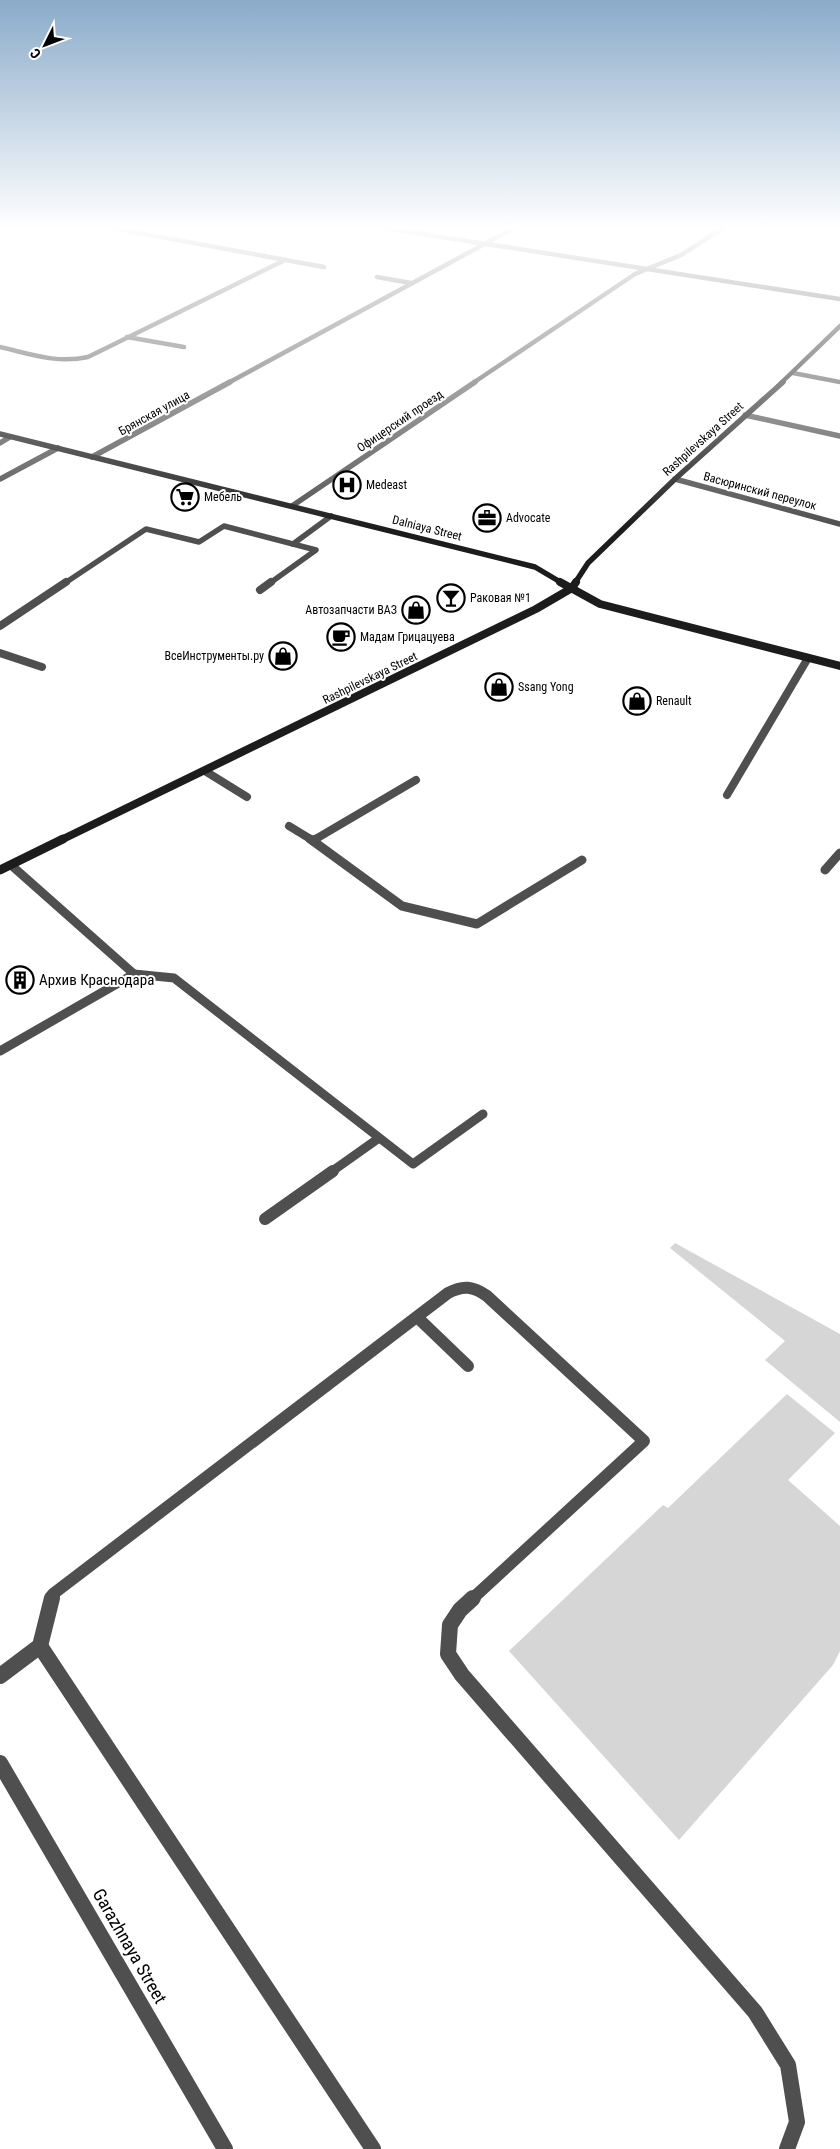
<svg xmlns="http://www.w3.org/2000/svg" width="840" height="2149" font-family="'Roboto Condensed',sans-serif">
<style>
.green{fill:#d6d6d6}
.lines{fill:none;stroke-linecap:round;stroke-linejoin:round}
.path{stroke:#717171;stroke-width:1;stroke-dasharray:0.5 1;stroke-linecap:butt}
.lane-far5{stroke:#4f4f4f;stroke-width:4.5}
.lane-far4{stroke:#4f4f4f;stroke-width:5.5}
.lane-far3{stroke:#4f4f4f;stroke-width:8}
.lane-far2{stroke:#4f4f4f;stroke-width:9}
.lane-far1{stroke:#4f4f4f;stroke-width:12}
.lane{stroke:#4f4f4f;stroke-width:16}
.street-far2{stroke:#4f4f4f;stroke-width:4.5}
.street-far1{stroke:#4f4f4f;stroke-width:5.5}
.street{stroke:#4f4f4f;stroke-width:16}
.secondary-far3{stroke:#1c1c1c;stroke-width:4.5}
.secondary-far2{stroke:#1c1c1c;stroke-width:5.5}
.secondary-far1{stroke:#1c1c1c;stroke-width:8}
.secondary{stroke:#1c1c1c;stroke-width:9}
.labels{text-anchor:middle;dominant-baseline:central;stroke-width:4;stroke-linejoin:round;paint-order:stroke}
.far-street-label{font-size:12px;fill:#000;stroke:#fff}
.far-poi-label{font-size:12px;fill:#000;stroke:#fff;text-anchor:start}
.poi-label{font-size:15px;fill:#000;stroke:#fff;text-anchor:start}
.near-street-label{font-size:18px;fill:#000;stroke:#fff}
</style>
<rect width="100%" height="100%" fill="#fff"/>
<!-- green -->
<g class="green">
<polygon points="675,1243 840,1334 840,1422 765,1360 785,1341 670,1248"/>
<polygon points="787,1394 835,1433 788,1480 840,1526 840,1651 833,1665 679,1840 509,1651 663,1505 668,1508"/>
</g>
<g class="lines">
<!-- path -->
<polyline class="path" points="355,228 362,229"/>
<!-- lane-far5 -->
<g class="lane-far5">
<polyline points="112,228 324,267"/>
<polyline points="377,277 411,283"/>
<polyline points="127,337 184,347"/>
<path d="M0 347C30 354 57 364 88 357L285 260"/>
</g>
<!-- lane-far4 -->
<g class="lane-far4">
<polyline points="0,443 10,437"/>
<polyline points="0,479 58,448"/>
<polyline points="293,544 331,516"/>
<polyline points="65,583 146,529 199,542 224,526 316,550 270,583"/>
</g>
<!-- lane-far3 -->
<g class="lane-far3">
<polyline points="260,590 271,582"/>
<polyline points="0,626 66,582"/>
<polyline points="0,653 42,667"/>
<polyline points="205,771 247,797"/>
<polyline points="727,795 808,658"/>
<polyline points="289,826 312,840"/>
<polyline points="314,840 416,780"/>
</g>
<!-- lane-far2 -->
<g class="lane-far2">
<polyline points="310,839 313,841"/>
<polyline points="316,839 313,841 402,906 477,924 582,860"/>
<polyline points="825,870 840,853"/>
<polyline points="134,974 174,978 413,1164 483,1114"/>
<polyline points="0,1051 134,974 11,865"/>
<polyline points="331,1172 379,1138"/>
</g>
<!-- lane-far1 -->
<g class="lane-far1">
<polyline points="265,1219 333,1171"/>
<polyline points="417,1317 468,1366"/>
<path d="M52 1599 53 1594 448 1293C463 1285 473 1286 487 1296L644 1441 472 1599"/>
</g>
<!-- lane -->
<g class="lane">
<polyline points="473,1598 460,1610 450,1625 448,1654 462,1675 755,2012 788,2065 797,2122 787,2149"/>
<polyline points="40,1646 373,2149"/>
<polyline points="0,1676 40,1646 52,1598"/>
</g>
<!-- street-far2 -->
<g class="street-far2">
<polyline points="384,228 840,299"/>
<polyline points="793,373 840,382"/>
<polyline points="228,383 514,228"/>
<polyline points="473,383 635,274 681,255 723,228"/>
</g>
<!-- street-far1 -->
<g class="street-far1">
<polyline points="745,415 840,436"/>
<polyline points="92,457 230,382"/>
<polyline points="675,479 840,524"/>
<polyline points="292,506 475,382"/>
</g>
<!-- street -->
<polyline class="street" points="0,1763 225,2149"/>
<!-- secondary-far3 -->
<polyline class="secondary-far3" points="781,383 840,326"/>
<!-- secondary-far2 -->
<g class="secondary-far2">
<polyline points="0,434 535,567 562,583"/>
<polyline points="575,583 588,563 675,479 783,382"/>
</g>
<!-- secondary-far1 -->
<g class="secondary-far1">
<polyline points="560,582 600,604 840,666"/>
<polyline points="61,840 536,609 572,588 576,582"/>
</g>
<!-- secondary -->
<polyline class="secondary" points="0,870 63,839"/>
</g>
<!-- sky -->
<linearGradient id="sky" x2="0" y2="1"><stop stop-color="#8aabca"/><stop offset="0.43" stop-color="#fff"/><stop offset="1" stop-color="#fff" stop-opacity="0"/></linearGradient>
<rect width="840" height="529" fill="url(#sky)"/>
<!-- icons -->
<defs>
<g id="hospital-ring" transform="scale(1.4375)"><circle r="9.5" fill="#fff" stroke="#000" stroke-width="1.5"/><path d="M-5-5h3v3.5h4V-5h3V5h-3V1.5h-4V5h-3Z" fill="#000"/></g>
<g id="supermarket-ring" transform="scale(1.4375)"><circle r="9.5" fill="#fff" stroke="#000" stroke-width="1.5"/><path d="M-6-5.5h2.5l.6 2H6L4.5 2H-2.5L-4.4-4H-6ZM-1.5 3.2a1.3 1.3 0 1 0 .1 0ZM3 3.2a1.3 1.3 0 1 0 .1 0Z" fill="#000"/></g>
<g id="office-ring" transform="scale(1.4375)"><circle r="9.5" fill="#fff" stroke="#000" stroke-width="1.5"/><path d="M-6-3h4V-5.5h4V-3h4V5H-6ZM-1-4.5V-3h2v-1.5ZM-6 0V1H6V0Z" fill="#000"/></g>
<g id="bar-ring" transform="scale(1.4375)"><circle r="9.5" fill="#fff" stroke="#000" stroke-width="1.5"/><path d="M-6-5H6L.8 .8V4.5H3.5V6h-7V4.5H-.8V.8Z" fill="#000"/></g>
<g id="shop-ring" transform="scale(1.4375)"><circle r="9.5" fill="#fff" stroke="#000" stroke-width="1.5"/><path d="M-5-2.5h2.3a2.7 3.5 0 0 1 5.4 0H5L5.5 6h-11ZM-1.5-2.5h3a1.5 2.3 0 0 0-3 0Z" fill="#000"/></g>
<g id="cafe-ring" transform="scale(1.4375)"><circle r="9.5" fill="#fff" stroke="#000" stroke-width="1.5"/><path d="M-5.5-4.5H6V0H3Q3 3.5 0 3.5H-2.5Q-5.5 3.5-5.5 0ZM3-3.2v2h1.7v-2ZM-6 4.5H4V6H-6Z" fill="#000"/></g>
<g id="building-ring" transform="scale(1.4375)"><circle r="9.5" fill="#fff" stroke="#000" stroke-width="1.5"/><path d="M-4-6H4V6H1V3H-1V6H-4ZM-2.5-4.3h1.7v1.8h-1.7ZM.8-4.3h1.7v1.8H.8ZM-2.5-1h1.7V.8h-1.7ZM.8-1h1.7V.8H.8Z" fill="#000"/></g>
</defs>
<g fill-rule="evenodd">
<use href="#hospital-ring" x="347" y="485"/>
<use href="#supermarket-ring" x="185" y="497"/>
<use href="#office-ring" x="487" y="518"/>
<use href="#bar-ring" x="451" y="598"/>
<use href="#shop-ring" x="416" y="610"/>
<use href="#cafe-ring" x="341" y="637"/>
<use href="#shop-ring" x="283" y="656"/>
<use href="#shop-ring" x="499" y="687"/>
<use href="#shop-ring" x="637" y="701"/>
<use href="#building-ring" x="20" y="980"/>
</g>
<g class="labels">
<!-- far-street labels -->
<g class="far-street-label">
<text transform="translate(154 413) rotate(-29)">Брянская улица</text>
<text transform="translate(400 421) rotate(-34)">Офицерский проезд</text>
<text transform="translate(703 439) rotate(-42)">Rashpilevskaya Street</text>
<text transform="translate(760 491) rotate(15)">Васюринский переулок</text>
<text transform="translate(427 528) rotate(14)">Dalniaya Street</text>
<text transform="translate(370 678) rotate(-26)">Rashpilevskaya Street</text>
</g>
<!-- far-poi labels -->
<g class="far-poi-label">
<text x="366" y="485">Medeast</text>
<text x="204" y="497">Мебель</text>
<text x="506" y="518">Advocate</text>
<text x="470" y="598">Раковая №1</text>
<text x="397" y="610" text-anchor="end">Автозапчасти ВАЗ</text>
<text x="360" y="637">Мадам Грицацуева</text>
<text x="264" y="656" text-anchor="end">ВсеИнструменты.ру</text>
<text x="518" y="687">Ssang Yong</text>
<text x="656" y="701">Renault</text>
</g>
<!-- poi labels -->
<g class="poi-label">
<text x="39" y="980">Архив Краснодара</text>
</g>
<!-- near-street labels -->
<g class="near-street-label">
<text transform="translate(130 1946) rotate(60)">Garazhnaya Street</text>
</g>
</g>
<!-- north arrow -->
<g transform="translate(45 45) rotate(228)" stroke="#ffffff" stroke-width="4" paint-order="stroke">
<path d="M0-4L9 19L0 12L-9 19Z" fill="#000000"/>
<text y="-8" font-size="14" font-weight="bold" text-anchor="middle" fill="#000000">С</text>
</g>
</svg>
